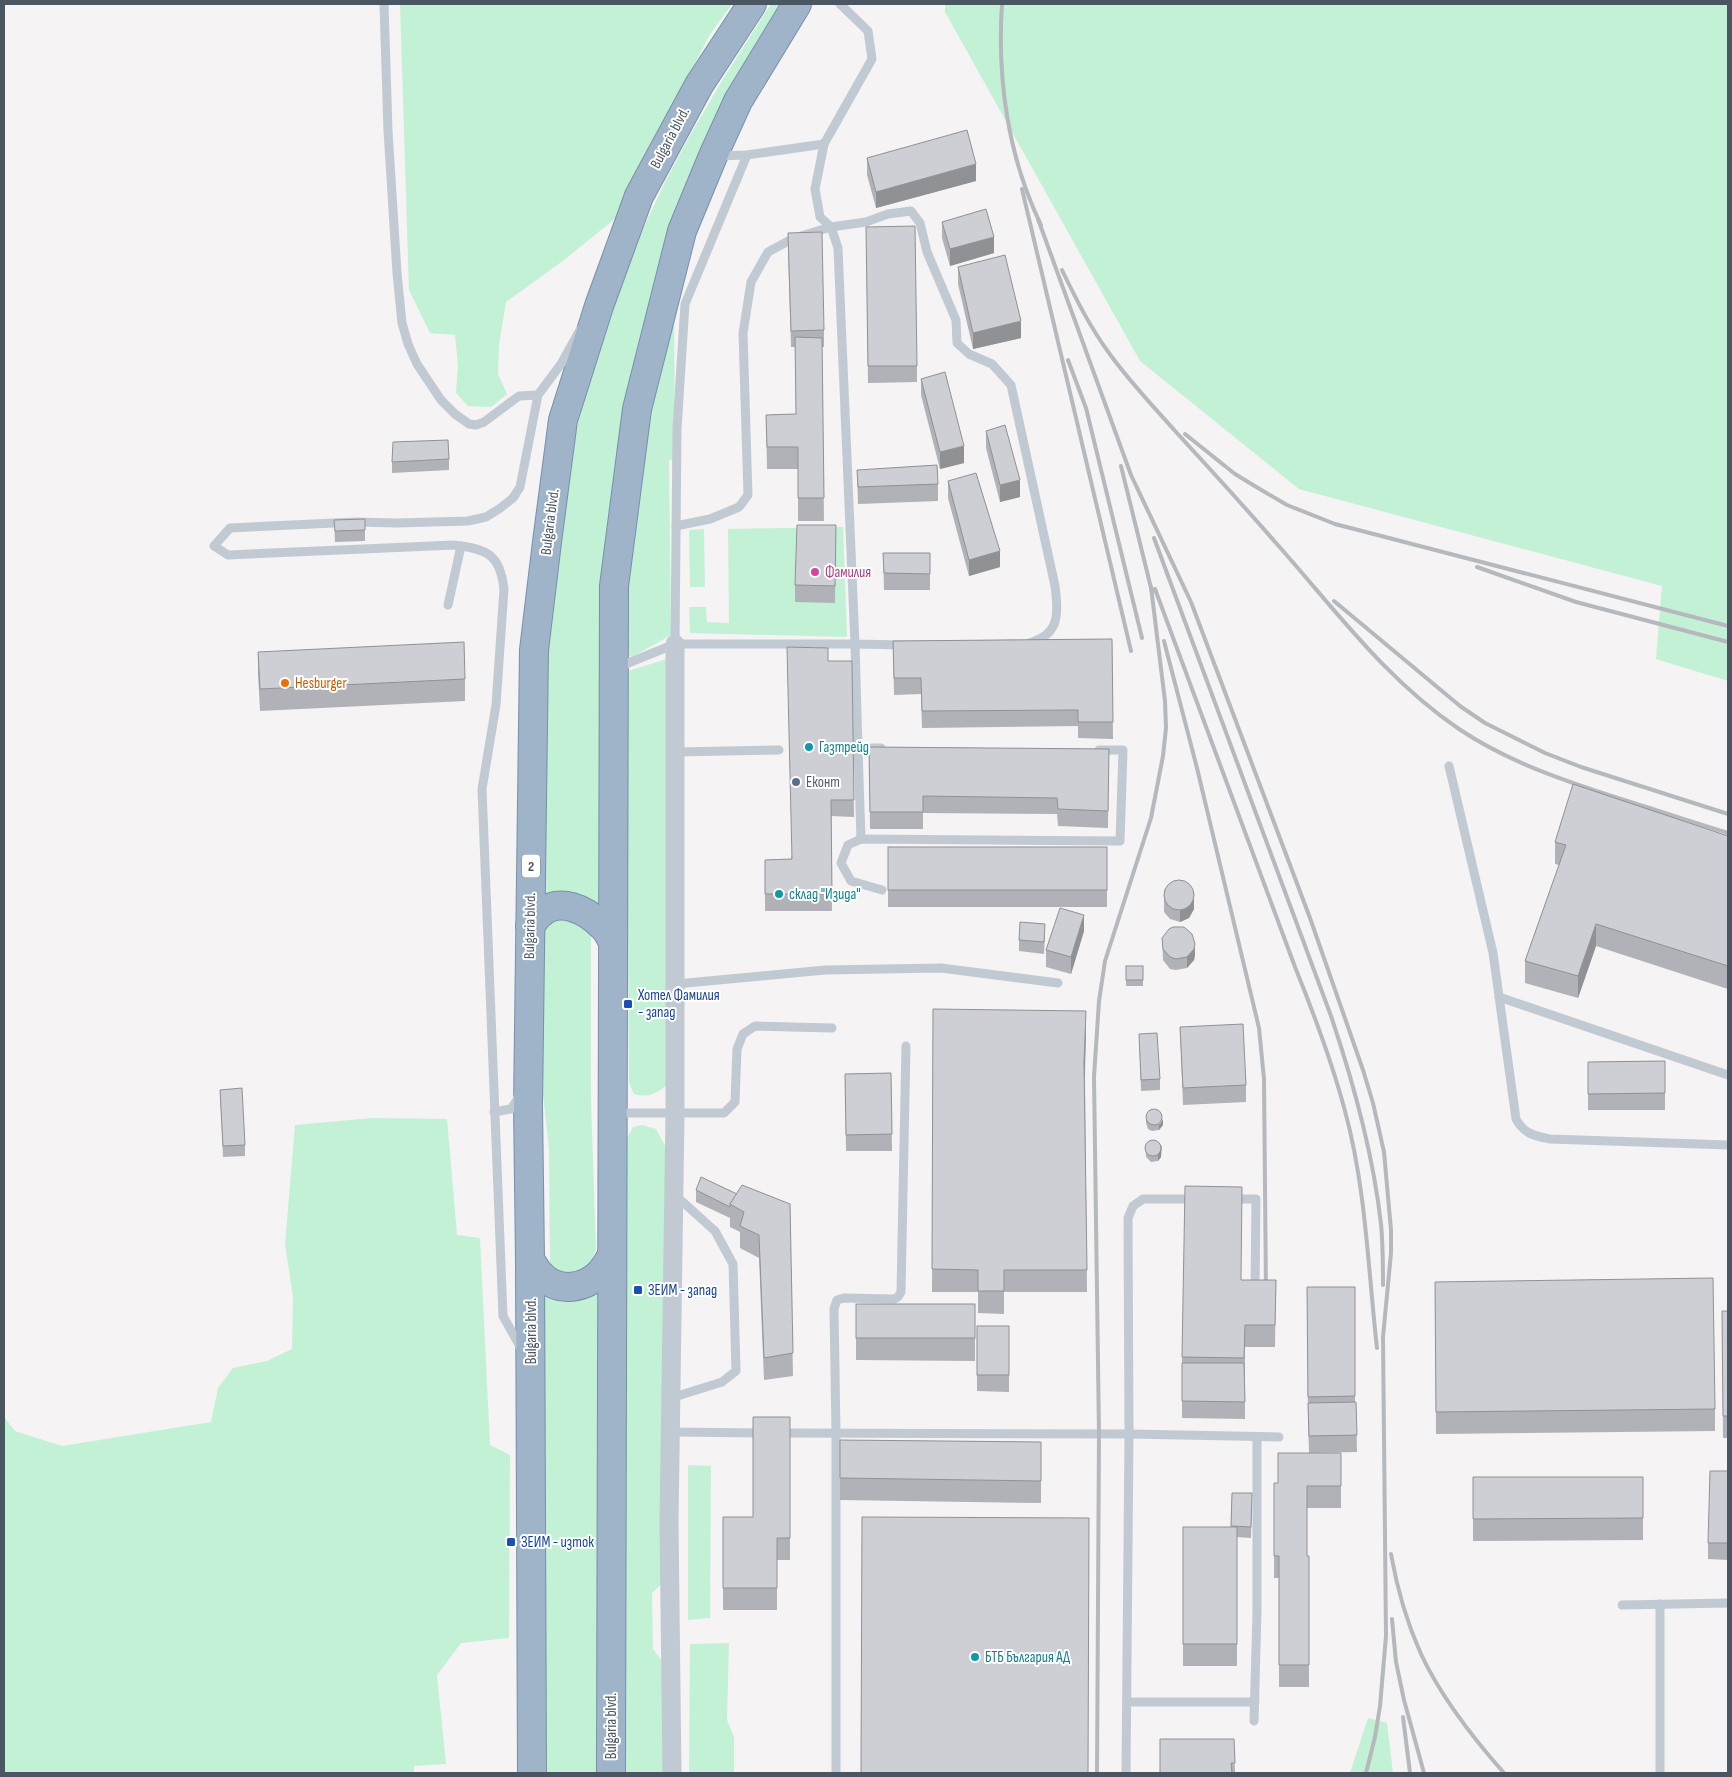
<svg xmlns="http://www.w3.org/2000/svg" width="1732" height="1777" font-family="'Sofia Sans Condensed',sans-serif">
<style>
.green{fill:#c3f1d5}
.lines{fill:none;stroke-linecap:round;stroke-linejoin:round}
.trunk-casing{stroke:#7690ad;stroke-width:30}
.service{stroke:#c1cad2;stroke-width:9}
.minor{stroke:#c1cad2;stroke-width:19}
.trunk{stroke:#9fb4c9;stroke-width:28}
.rail{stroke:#b5b8bd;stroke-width:4}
.wall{fill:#b0b2b7}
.shaded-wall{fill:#909195}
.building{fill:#cdcfd5;stroke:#909195}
.hotel-dot{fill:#d1479c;stroke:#fff;stroke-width:2}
.food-dot{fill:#e8710a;stroke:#fff;stroke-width:2}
.culture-dot{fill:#0f9aa8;stroke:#fff;stroke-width:2}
.service-dot{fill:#5c6f8a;stroke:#fff;stroke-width:2}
.transit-dot{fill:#1a4fb4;stroke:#fff;stroke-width:2}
.labels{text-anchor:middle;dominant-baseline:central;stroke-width:4;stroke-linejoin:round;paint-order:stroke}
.shield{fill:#fff;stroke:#808990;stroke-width:1}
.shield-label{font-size:14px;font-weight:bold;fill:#4a5661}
.street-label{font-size:15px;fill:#4a5661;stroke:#fff}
.hotel-label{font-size:15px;fill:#b23c85;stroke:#fff;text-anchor:start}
.food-label{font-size:15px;fill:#c56008;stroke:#fff;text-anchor:start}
.culture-label{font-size:15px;fill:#0d838f;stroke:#fff;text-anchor:start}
.service-label{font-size:15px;fill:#4e5e75;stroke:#fff;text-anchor:start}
.transit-label{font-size:15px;fill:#164399;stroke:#fff;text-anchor:start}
</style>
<rect width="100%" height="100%" fill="#f5f3f3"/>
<!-- green -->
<g class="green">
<polygon points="400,4 732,4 709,36 616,218 564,260 506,302 499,345 498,374 507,394 491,407 468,406 456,393 458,366 455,335 430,333 409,290"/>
<polygon points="771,4 785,4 682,216 602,643 599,782 599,909 539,904 542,687 563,494 576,431 591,373 639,237 666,180 692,132 723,79"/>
<polygon points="945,4 1728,4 1728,681 1656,659 1662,586 1299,489 1140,361 945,12"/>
<polygon points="674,308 675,460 669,460 671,635 632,657 622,650 623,580 645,425"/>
<polygon points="843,527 847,637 690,633 689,607 706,607 707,622 729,623 728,529"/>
<polygon points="704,529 705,587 690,587 689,530"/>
<path d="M673 657 666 1086C655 1094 648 1098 634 1094L629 1083 628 938 619 878 622 673Z"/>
<polygon points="566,913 582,922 591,937 591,1100 596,1250 586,1272 561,1277 550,1267 549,1149 540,1067 542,932 549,920"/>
<polygon points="372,1118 447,1119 457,1235 480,1238 490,1445 510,1455 509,1638 461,1643 437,1675 446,1764 414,1766 414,1773 4,1773 4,1417 15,1431 62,1446 211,1422 218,1388 233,1368 267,1361 292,1349 293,1297 285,1244 295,1125"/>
<polygon points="642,1125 656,1129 668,1151 661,1584 652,1593 653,1649 662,1661 666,1773 620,1773 620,1386 627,1327 627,1138 633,1127"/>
<polygon points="541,1286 598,1288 600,1773 542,1773"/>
<polygon points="688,1465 711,1466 710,1618 688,1620"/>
<polygon points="729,1643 727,1720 734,1737 734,1773 689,1773 690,1644"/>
<polygon points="1368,1718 1387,1723 1393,1773 1350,1773"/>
</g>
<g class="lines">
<!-- trunk casing -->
<g class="trunk-casing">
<g id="trunk">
<path d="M530 926C533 922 536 917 540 914 559 896 587 910 602 926 607 930 610 937 613 942"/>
<path d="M530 1260C534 1265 537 1272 542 1276 559 1293 585 1289 601 1272 605 1267 609 1261 612 1255"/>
<polyline points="532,1773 530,1260 528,1105 534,650 547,542 563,420 599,306 639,196 699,85 752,4"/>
<polyline points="611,1773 614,586 637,409 682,231 713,156 738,101 797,4"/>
</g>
</g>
<!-- service -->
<g class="service">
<polyline points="384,4 388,131 397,273 402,323 408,344 417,364 441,400 455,414 469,424 476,425 484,422 519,396 538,395"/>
<polyline points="824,144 815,189 820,217 831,227 838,248 855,644 904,645"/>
<polyline points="718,156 747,155 824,144 872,59 868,31 840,4"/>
<path d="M676 526 710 519 739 507 748 495 743 333 751 282 768 252 794 238 831 227 866 222 888 214 911 211 920 223 927 252 956 320 957 343 969 354 992 364 1011 385 1055 586C1058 613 1061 634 1029 643"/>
<polyline points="448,605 461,546"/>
<polyline points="675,644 677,429 685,304 747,155"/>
<polyline points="616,668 675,644 855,644 858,748"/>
<polyline points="676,752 779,750"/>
<path d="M1449 766 1493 953 1516 1119C1524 1134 1535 1136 1550 1139L1728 1145"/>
<polyline points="861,839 858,748 881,748"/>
<polyline points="882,890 851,881 841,863 848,845 861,839 1120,841 1123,750 1099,750"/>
<polyline points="676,984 825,970 941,968 1058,983"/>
<polyline points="1499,997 1728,1075"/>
<polyline points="494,1112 511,1109 517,1100 519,1093"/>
<polyline points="615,1113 724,1113 735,1102 737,1049 743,1034 755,1026 832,1028"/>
<polyline points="1230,1199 1256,1199 1255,1291"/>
<path d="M522 1350 503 1316 482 789 496 705 504 589C500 554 487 549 454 545L228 555 214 546 230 528 355 522 397 523 468 521 486 517 499 509 513 498 520 487 538 395 561 364 580 330"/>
<polyline points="671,1398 722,1382 736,1371 733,1264 715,1231 675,1195"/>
<polyline points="670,1432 763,1433"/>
<polyline points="779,1433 1129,1434 1279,1437"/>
<polyline points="1622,1605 1728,1603"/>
<polyline points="1127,1702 1255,1702"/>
<polyline points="1254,1721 1257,1611 1257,1437"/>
<polyline points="836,1773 836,1433 834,1309 837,1300 844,1298 894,1299 898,1297 901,1292 906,1046"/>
<polyline points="1126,1773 1129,1434 1128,1218 1133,1206 1143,1199 1194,1199"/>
<polyline points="1660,1773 1660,1604"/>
</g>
<!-- minor -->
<polyline class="minor" points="672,1773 669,1522 675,1113 675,644"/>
<!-- trunk -->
<use href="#trunk" class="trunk"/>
<!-- rail -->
<g class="rail">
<path d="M1002 4C997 79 1008 157 1041 225"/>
<polyline points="1022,189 1131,651"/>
<polyline points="1038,219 1131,475 1191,602 1310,918 1363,1070 1373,1103 1384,1152 1391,1230 1391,1253 1383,1337 1386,1636 1380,1706 1375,1737 1366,1773"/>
<path d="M1062 270C1076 299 1090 327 1109 353 1129 381 1153 406 1176 432 1210 469 1243 505 1276 543 1334 608 1386 680 1459 729 1508 762 1565 781 1621 799 1656 810 1692 822 1728 833"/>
<polyline points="1068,360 1086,408 1142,638"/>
<polyline points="1185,434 1235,474 1258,488 1287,505 1335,524 1728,626"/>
<polyline points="1121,466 1152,592"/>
<path d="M1154 538 1331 1016C1354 1084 1373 1153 1381 1224 1383 1244 1383 1265 1383 1285"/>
<polyline points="1477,567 1576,602 1728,642"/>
<path d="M1155 589 1295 967C1314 1014 1332 1062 1345 1111 1366 1188 1368 1269 1377 1348"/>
<polyline points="1334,601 1460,706 1485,723 1545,753 1581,767 1728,814"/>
<polyline points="1164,641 1197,768 1259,1028 1264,1079 1266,1294"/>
<path d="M1391 1554C1397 1588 1407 1623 1421 1654 1441 1697 1473 1738 1504 1773"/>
<polyline points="1392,1619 1396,1662 1404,1700 1424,1773"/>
<polyline points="1403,1717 1410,1773"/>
<polyline points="1097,1773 1099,1434 1094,1077 1099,1001 1105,961 1151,818 1163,756 1166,728 1165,701 1151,587"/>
</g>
</g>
<!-- wall -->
<g class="wall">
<polygon points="867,158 976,181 876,208 867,175"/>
<polygon points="942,222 994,253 950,266 942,238"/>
<polygon points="866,227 917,366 917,382 868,383"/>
<polygon points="788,250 824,330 824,347 822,347 824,521 798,521 798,469 767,469 766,415 796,414 795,347 791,347"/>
<polygon points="958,267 1021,338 973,349 958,284"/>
<polygon points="921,379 964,463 940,469 921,395"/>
<polygon points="986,431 1020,497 1000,502 986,448"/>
<polygon points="449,459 449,470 392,473 392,462"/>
<polygon points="857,470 938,484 938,501 858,504"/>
<polygon points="948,481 1000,567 969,576 948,498"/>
<polygon points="334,520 365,530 365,541 335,542"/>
<polygon points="836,525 835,603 795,602 795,585"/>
<polygon points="883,553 930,553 930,590 884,590"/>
<polygon points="1112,639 1113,739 1078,738 1078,726 922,728 921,694 894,695 893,641"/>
<polygon points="258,652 465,679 465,701 260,711 258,674"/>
<polygon points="828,661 852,661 854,817 831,816 832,911 765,911 765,860 791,859"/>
<polygon points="869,747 1109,749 1108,828 1058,826 1057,814 923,813 923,829 870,829"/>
<polygon points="1728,836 1728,989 1596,946 1578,998 1525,983 1525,961 1559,865 1555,864 1555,842"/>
<rect x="888" y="847" width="219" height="60"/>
<polygon points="1164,890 1194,893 1194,909 1189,918 1180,922 1170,919 1164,912"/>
<polygon points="1084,931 1071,974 1046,967 1046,950"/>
<polygon points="1045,935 1044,954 1019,951 1019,940"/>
<polygon points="1162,938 1195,955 1194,960 1187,968 1176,970 1170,969 1163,960"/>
<rect x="1126" y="966" width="17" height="20"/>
<polygon points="933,1009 1086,1033 1085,1078 1087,1292 1004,1292 1004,1314 978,1313 978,1292 932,1292"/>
<polygon points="1180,1027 1246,1085 1246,1102 1183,1105"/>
<polygon points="1139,1034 1160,1079 1160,1090 1141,1091"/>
<polygon points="1665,1061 1665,1110 1588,1110 1588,1062"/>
<polygon points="891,1073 892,1151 846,1151 845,1074"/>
<polygon points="220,1090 245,1145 245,1156 223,1157"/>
<polygon points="1146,1117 1163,1125 1159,1130 1152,1131 1148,1129 1146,1123"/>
<polygon points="1145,1145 1161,1157 1158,1161 1151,1162 1146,1157"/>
<polygon points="696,1190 737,1194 790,1204 793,1376 764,1380 759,1258 740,1248 740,1232 730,1227 730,1218 696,1202"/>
<polygon points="1241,1280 1276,1280 1275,1347 1245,1347 1245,1419 1182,1418 1182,1357"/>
<polygon points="1435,1282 1715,1409 1715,1431 1436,1434"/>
<polygon points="1307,1287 1355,1287 1355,1402 1356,1402 1357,1452 1309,1453 1308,1419"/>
<polygon points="856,1304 975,1304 975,1361 856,1360"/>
<polygon points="1722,1311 1728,1311 1728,1438 1723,1438"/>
<polygon points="977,1326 1009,1326 1009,1392 977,1391"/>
<polygon points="790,1417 790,1560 777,1560 777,1610 723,1610 723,1517 753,1517"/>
<polygon points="840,1440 1041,1442 1041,1503 840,1500"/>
<polygon points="1341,1453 1341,1508 1307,1508 1307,1556 1309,1556 1309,1687 1279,1687 1279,1578 1274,1578 1274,1483 1278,1483"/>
<polygon points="1728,1471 1728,1560 1708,1559 1708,1543"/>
<polygon points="1473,1477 1643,1477 1643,1540 1473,1541"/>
<polygon points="1232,1493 1252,1504 1251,1538 1237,1537 1237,1666 1183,1666 1183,1527 1231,1527"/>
<polygon points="1234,1739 1235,1773 1160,1773"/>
</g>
<!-- shaded-wall -->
<g class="shaded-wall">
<polygon points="976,164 976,181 876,208 876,192"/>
<polygon points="994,237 994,253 950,266 950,249"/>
<polygon points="1021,321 1021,338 973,349 973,333"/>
<polygon points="964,446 964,463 940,469 940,452"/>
<polygon points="1020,480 1020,497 1000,502 1000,485"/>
<polygon points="1000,551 1000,567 969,576 969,560"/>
<polygon points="1194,898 1194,909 1189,918 1180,922 1180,911"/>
<polygon points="1084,915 1084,931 1071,974 1071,957"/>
<polygon points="1596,924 1596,946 1578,998 1578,976"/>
<polygon points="1195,944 1195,955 1194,960 1187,968 1187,957"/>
<polygon points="1086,1011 1086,1033 1084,1085 1084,1063"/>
<polygon points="1163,1119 1163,1125 1159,1130 1159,1125"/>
<polygon points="1162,1145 1161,1157 1158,1161 1158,1155"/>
</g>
<!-- building -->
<g class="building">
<polygon points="967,130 976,164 876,192 867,158"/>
<polygon points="986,209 994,237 950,249 942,222"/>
<polygon points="915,226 917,366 868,366 866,227"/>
<polygon points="822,232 824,330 791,331 788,233"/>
<polygon points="1005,255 1021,321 973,333 958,267"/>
<polygon points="795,337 822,338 824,498 798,498 798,447 767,447 766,415 796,414"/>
<polygon points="945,372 964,446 940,452 921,379"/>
<polygon points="1005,425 1020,480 1000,485 986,431"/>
<polygon points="448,440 449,459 392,462 393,442"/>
<polygon points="937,465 938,484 858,487 857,470"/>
<polygon points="976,473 1000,551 969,560 948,481"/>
<polygon points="365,519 365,530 335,531 334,520"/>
<polygon points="797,525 836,525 835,586 795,585"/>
<polygon points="883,553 930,553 930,574 884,573"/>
<polygon points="1112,639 1113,722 1078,722 1078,710 922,711 921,678 894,678 893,641"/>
<polygon points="464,642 465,679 260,689 258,652"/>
<polygon points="787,647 828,648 828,661 852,661 854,800 831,800 832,894 765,894 765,860 792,859"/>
<polygon points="869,747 1109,749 1108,811 1058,809 1057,798 923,796 923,812 870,812"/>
<polygon points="1573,784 1728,836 1728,966 1596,924 1578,976 1525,961 1566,845 1555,842"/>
<rect x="888" y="847" width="219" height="43"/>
<circle cx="1179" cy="895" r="15"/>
<polygon points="1060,908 1084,915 1071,957 1046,950"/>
<polygon points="1020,922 1045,924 1044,942 1019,940"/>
<polygon points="1173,927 1184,927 1192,934 1195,944 1194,949 1187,957 1176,959 1170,957 1163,949 1162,938 1169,929"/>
<rect x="1126" y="966" width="17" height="14"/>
<polygon points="933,1009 1086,1011 1084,1063 1087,1270 1004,1270 1004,1291 978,1291 978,1270 932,1269"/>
<polygon points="1243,1024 1246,1085 1183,1088 1180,1027"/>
<polygon points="1157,1033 1160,1079 1141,1080 1139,1034"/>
<polygon points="1665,1061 1665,1093 1588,1094 1588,1062"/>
<polygon points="891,1073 892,1134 846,1135 845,1074"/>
<polygon points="242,1088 245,1145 223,1146 220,1090"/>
<circle cx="1154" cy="1117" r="8"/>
<circle cx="1153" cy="1148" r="8"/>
<polygon points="701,1177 737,1194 730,1204 730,1207 696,1190"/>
<polygon points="742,1185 790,1204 793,1353 764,1358 759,1235 740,1226 744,1212 730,1204"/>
<polygon points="1185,1186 1242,1187 1241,1280 1276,1280 1275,1325 1245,1325 1244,1358 1182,1357"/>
<polygon points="1713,1278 1715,1409 1436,1412 1435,1282"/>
<polygon points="1307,1287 1355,1287 1355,1396 1308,1397"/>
<rect x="856" y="1304" width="119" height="34"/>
<polygon points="1722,1311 1728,1311 1728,1416 1723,1416"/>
<rect x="977" y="1326" width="32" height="49"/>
<polygon points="1182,1363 1244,1363 1245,1402 1182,1401"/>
<polygon points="1356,1402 1357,1435 1309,1436 1308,1403"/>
<polygon points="753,1417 790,1417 790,1538 777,1538 777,1588 723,1588 723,1517 753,1517"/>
<polygon points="840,1440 1041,1442 1041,1481 840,1478"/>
<polygon points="1278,1453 1341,1453 1341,1486 1307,1486 1307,1556 1309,1556 1309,1665 1279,1665 1279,1556 1274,1556 1274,1483 1278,1483"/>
<polygon points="1710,1471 1728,1471 1728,1543 1708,1543"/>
<polygon points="1473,1477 1643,1477 1643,1518 1473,1519"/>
<polygon points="1232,1493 1252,1493 1251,1527 1231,1526"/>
<polygon points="862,1517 1089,1518 1088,1773 861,1773"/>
<rect x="1183" y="1527" width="54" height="117"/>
<polygon points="1160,1739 1234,1739 1235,1763 1231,1763 1232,1773 1160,1773"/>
</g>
<!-- markers -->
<circle class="hotel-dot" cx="815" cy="572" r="5"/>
<circle class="food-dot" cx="285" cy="683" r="5"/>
<g class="culture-dot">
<circle cx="809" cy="747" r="5"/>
<circle cx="779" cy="894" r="5"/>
<circle cx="975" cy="1657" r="5"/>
</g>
<circle class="service-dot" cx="796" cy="782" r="5"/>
<g class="transit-dot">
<rect x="623" y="999" width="10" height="10" rx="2.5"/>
<rect x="633" y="1285" width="10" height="10" rx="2.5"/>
<rect x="506" y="1537" width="10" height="10" rx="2.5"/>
</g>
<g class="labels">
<!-- shield labels -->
<rect class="shield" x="522" y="854.5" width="18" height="23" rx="4"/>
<g class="shield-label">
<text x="531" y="866">2</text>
</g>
<!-- street labels -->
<g class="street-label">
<text transform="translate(670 138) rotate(-62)">Bulgaria blvd.</text>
<text transform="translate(550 522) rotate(-83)">Bulgaria blvd.</text>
<text transform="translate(530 926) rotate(-89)">Bulgaria blvd.</text>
<text transform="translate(531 1331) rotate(-90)">Bulgaria blvd.</text>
<text transform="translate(611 1726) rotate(-90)">Bulgaria blvd.</text>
</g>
<!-- hotel labels -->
<g class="hotel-label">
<text x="825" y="572">Фамилия</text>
</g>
<!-- food labels -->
<g class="food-label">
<text x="295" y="683">Hesburger</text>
</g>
<!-- culture labels -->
<g class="culture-label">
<text x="819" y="747">Газтрейд</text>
<text x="789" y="894">склад "Изида"</text>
<text x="985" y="1657">БТБ България АД</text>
</g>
<!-- service labels -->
<g class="service-label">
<text x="806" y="782">Еконт</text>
</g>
<!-- transit labels -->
<g class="transit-label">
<text x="638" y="995">Хотел Фамилия<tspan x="638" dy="17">- запад</tspan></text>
<text x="648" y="1290">ЗЕИМ - запад</text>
<text x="521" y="1542">ЗЕИМ - изток</text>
</g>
</g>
<!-- border -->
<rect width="1732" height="1777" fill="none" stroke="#4a5661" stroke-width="10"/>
</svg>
